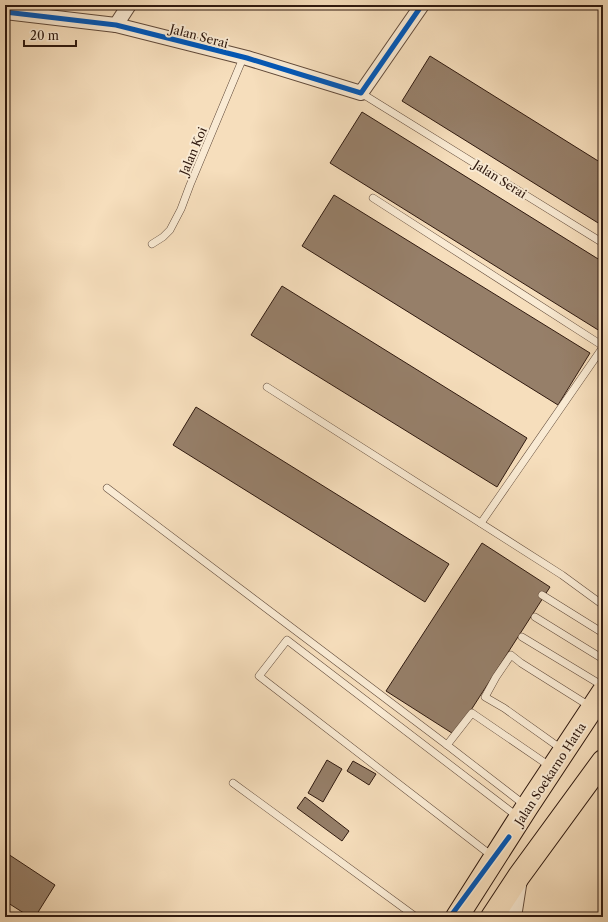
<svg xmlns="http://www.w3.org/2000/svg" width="608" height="922" font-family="'Libre Caslon Text',serif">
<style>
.building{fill:#967f69;stroke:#2f190f}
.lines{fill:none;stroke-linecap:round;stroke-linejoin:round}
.service-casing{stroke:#614a3a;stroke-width:8}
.minor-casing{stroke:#614a3a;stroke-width:16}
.tertiary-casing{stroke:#614a3a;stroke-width:20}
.primary-casing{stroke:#2f190f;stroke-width:24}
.service{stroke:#f9ead3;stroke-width:7}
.minor{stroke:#f9ead3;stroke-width:14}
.tertiary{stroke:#f9ead3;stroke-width:18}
.primary{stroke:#f6debc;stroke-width:22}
.cycleway-casing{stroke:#f9ead3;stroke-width:8}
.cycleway{stroke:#0057b8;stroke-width:5}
.labels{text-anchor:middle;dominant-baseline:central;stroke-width:4;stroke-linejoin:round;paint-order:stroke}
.street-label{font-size:12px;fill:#2f190f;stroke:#f9ead3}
</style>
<rect width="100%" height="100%" fill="#f6debc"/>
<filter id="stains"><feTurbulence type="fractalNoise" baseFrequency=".005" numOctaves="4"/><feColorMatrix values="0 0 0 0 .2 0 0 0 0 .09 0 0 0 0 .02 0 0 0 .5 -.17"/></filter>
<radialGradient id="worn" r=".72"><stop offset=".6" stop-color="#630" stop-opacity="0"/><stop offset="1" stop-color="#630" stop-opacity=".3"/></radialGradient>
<!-- building -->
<g class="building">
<polygon points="430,56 603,164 603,226 402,101"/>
<polygon points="362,112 603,262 603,333 330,163"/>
<polygon points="334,195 590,353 558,405 302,246"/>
<polygon points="282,286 527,438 497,487 251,335"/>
<polygon points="196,407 449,564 425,602 173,445"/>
<polygon points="482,543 550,587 455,735 386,691"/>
<polygon points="327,760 342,769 323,802 308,793"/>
<polygon points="353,761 376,774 369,785 347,771"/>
<polygon points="305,797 349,831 342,841 297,808"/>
<polygon points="5,852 55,885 35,917 30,917 5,901"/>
</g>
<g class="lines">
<!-- service casing -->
<g class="service-casing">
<g id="service">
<polyline points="361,93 603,243"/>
<polyline points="373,198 603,346"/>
<polyline points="152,244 163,237 170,230 181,209 190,185 243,58"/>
<polyline points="267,387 562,575 603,605"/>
<polyline points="107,488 447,745 526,806"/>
<polyline points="481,523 603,347"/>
<polyline points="542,595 603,633"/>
<polyline points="535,617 603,659"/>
<polyline points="522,637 603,686"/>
<polyline points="447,745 472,713 551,767"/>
<polyline points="563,750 504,708 485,697 496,677 511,655 521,663 591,707"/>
<polyline points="233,783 416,917"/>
<polyline points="492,856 259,676 287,640 518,817"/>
</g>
</g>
<!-- minor casing -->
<g class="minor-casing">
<g id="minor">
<polyline points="5,12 116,25 247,58 361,93 422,5"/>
<polyline points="116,25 129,5"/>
</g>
</g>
<!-- tertiary casing -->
<g class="tertiary-casing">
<polyline id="tertiary" points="512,917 518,879"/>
</g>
<!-- primary casing -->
<g class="primary-casing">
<g id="primary">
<polyline points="457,917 527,807 603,692"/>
<polyline points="492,917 519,876 603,761"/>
</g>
</g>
<!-- service -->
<use href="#service" class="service"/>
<!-- minor -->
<use href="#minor" class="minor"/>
<!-- tertiary -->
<use href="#tertiary" class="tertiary"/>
<!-- primary -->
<use href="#primary" class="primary"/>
<!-- cycleway casing -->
<g class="cycleway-casing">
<g id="cycleway">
<polyline points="5,12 116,25 247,58 361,93 422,5"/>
<polyline points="450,917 509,837"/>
</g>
</g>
<!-- cycleway -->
<use href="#cycleway" class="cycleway"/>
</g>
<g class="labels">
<!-- street labels -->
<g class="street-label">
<text transform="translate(199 36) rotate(15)">Jalan Serai</text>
<text transform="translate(193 151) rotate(-67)">Jalan Koi</text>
<text transform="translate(500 179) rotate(32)">Jalan Serai</text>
<text transform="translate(550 774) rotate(-57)">Jalan Soekarno Hatta</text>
</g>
</g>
<!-- margin -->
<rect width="608" height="922" fill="none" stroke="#f6debc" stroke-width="20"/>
<rect x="6" y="6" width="596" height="910" fill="none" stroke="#2f190f" stroke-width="2"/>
<rect x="10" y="10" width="588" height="902" fill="none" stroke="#2f190f"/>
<!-- scale -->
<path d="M24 40v6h52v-6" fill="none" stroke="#2f190f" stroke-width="2"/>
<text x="30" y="40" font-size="12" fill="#2f190f" stroke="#f9ead3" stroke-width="3" paint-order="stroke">20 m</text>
<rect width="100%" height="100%" filter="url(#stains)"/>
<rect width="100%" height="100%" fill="url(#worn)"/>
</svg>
